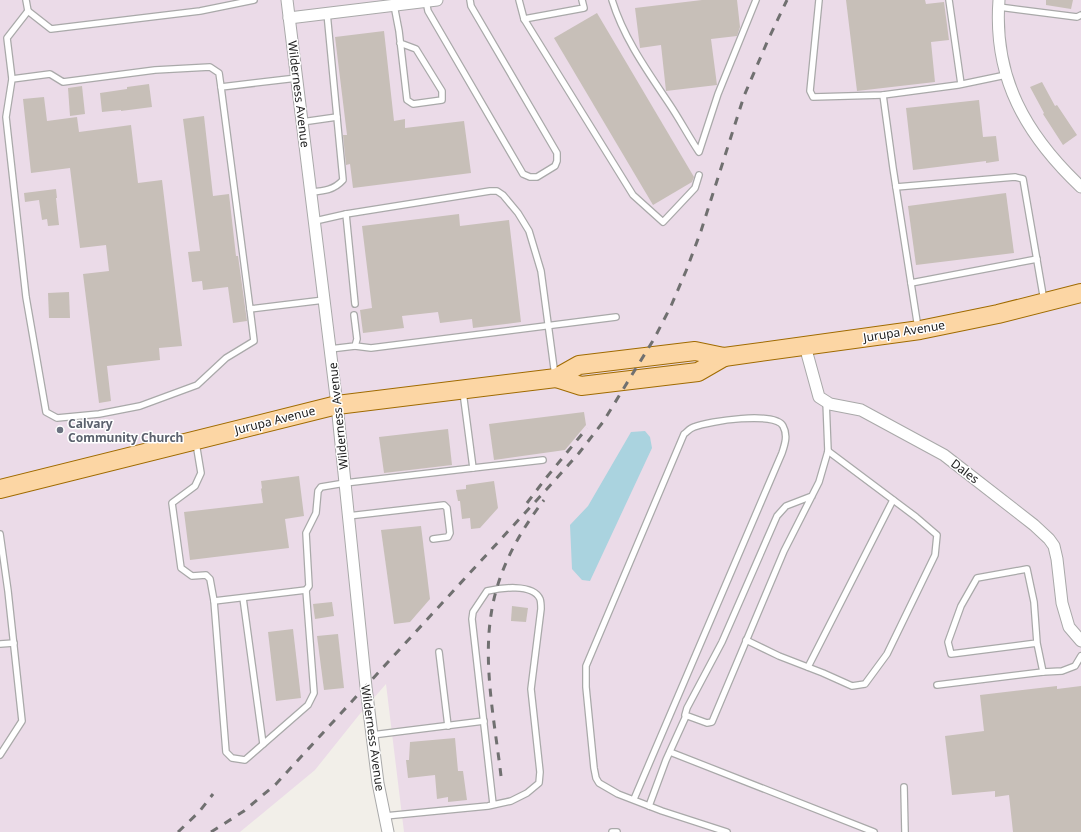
<svg xmlns="http://www.w3.org/2000/svg" width="1081" height="832" font-family="'Noto Sans',sans-serif">
<style>
.industrial{fill:#ebdbe8}
.water{fill:#aad3df}
.building{fill:#c7bfb8}
.lines{fill:none;stroke-linecap:round;stroke-linejoin:round}
.service-casing{stroke:#a9a9a9;stroke-width:8}
.minor-casing{stroke:#a9a9a9;stroke-width:13}
.primary-casing{stroke:#a06b00;stroke-width:20}
.service{stroke:#fff;stroke-width:5.5}
.minor{stroke:#fff;stroke-width:11}
.primary{stroke:#fcd6a4;stroke-width:18}
.rail{stroke:#707070;stroke-width:3;stroke-dasharray:8 8;stroke-linecap:butt}
.worship-dot{fill:#6b7280;stroke:#fff;stroke-width:1.5}
.labels{text-anchor:middle;dominant-baseline:central;stroke-width:3;stroke-linejoin:round;paint-order:stroke}
.street-label{font-size:12px;fill:#222;stroke:#fff}
.worship-label{font-size:12px;font-weight:bold;fill:#5b616d;stroke:#fff;text-anchor:start}
</style>
<rect width="100%" height="100%" fill="#f2efe9"/>
<!-- industrial -->
<polygon class="industrial" points="0,0 1081,0 1081,832 404,832 386,684 359,715 315,770 240,832 0,832"/>
<!-- water -->
<polygon class="water" points="645,431 650,437 652,448 590,581 582,580 572,569 570,525 588,506 631,432"/>
<!-- building -->
<g class="building">
<polygon points="702,0 737,0 740,27 737,36 711,39 717,85 666,91 661,45 640,48 635,8"/>
<polygon points="846,0 925,0 926,4 944,2 949,40 931,42 935,82 857,91"/>
<polygon points="1046,0 1073,0 1071,9 1046,5"/>
<polygon points="597,13 694,177 692,182 653,205 554,38"/>
<polygon points="384,31 394,121 405,119 405,128 464,121 471,173 353,188 350,164 346,165 343,135 347,135 335,37"/>
<polygon points="1042,82 1055,106 1057,105 1077,135 1063,145 1043,114 1044,113 1030,87"/>
<polygon points="149,84 152,107 121,111 121,110 102,112 100,93 127,89 127,87"/>
<polygon points="82,86 85,114 70,116 68,88"/>
<polygon points="44,97 47,121 77,117 79,132 131,125 138,183 162,180 182,346 159,348 160,360 107,366 111,401 99,403 83,274 109,271 106,245 80,248 70,168 31,173 23,99"/>
<polygon points="979,100 983,137 996,136 999,161 986,163 986,161 913,170 906,108"/>
<polygon points="204,116 213,196 229,194 236,256 238,256 247,321 233,323 228,287 203,290 202,281 192,282 188,252 200,251 183,119"/>
<polygon points="56,189 57,198 56,198 59,225 48,226 47,219 42,220 39,200 25,202 24,193"/>
<polygon points="1006,193 1014,253 916,265 908,206"/>
<polygon points="459,214 460,226 509,220 521,322 473,328 472,319 440,323 438,312 402,316 404,328 363,333 360,310 372,308 362,226"/>
<polygon points="69,292 70,318 49,318 48,293"/>
<polygon points="584,412 586,425 565,450 494,460 489,424"/>
<polygon points="448,429 452,465 384,473 379,437"/>
<polygon points="299,476 304,516 285,519 289,548 190,560 184,512 263,503 261,489 262,488 261,481"/>
<polygon points="494,481 498,508 480,528 471,529 470,518 462,519 460,501 458,501 456,490 466,489 466,485"/>
<polygon points="421,526 430,599 410,622 394,624 381,530"/>
<polygon points="332,602 334,616 315,619 313,604"/>
<polygon points="512,606 528,608 526,622 511,621"/>
<polygon points="293,629 301,698 276,701 268,632"/>
<polygon points="338,634 344,688 324,690 317,636"/>
<polygon points="1057,686 1057,689 1081,686 1081,832 1013,832 1009,795 995,797 995,791 952,795 945,736 984,731 980,695"/>
<polygon points="455,738 458,771 463,771 467,800 448,802 448,797 437,799 435,775 408,778 406,760 409,760 410,742"/>
</g>
<g class="lines">
<!-- service casing -->
<g class="service-casing">
<g id="service">
<polyline points="26,0 28,11 51,29 200,11 254,0"/>
<polyline points="519,0 524,19 633,195 663,222 695,188 699,175"/>
<path d="M612 0C624 39 648 72 670 105 680 120 689 137 699 152L718 94 756 0"/>
<polyline points="819,0 810,91 813,97 883,95 958,85 1006,75"/>
<polyline points="949,0 961,84"/>
<polyline points="426,1 428,11 523,174 530,177 537,177 555,166 557,161 557,153 471,6 470,0"/>
<polyline points="394,5 399,31 407,100 413,104 442,100 442,91 416,49 400,43"/>
<polyline points="999,7 1077,17 1081,15"/>
<polyline points="524,19 584,8 582,0"/>
<polyline points="297,78 221,87 250,309 324,300"/>
<polyline points="12,79 7,38 28,11"/>
<polyline points="221,87 219,73 210,67 155,70 63,82 50,74 12,79 6,117 26,297 46,412 57,418 99,414 140,406 197,385 226,358 254,341 250,309"/>
<polyline points="883,95 893,168 918,328"/>
<polyline points="302,122 337,117"/>
<polyline points="896,187 1015,177 1023,179 1044,301"/>
<path d="M311 192C324 191 334 190 343 180L327 13"/>
<polyline points="346,214 355,304"/>
<polyline points="315,221 346,214 490,191 497,191 503,195 518,213 529,231 541,271 555,376"/>
<polyline points="911,283 1037,259"/>
<polyline points="355,346 371,348 616,317"/>
<polyline points="330,349 355,346 357,339 354,315"/>
<polyline points="196,443 201,473 195,486 172,503 181,568 192,576 206,575 210,579 214,601 306,590 309,586 306,533 316,513 318,491 321,487 345,483 473,468 463,392"/>
<polyline points="473,468 543,460"/>
<polyline points="812,496 786,506 777,516 722,642 687,708 685,715 707,723 712,722 784,551 819,482 828,451 826,401"/>
<polyline points="348,516 444,505 447,508 450,533 448,537 433,539"/>
<polyline points="0,534 8,591 22,721 0,755"/>
<polyline points="243,598 263,744"/>
<polyline points="214,601 226,752 232,758 245,760 308,705 314,693 306,590"/>
<polyline points="746,640 779,656 823,673 852,686 865,684 887,654 935,555 937,535 916,517 828,451"/>
<polyline points="1037,643 951,654 948,642 961,606 977,578 1027,569 1034,602 1037,643 1043,672 1062,671 1075,666 1081,656"/>
<polyline points="0,644 14,643"/>
<polyline points="439,652 448,726"/>
<polyline points="808,667 893,500"/>
<polyline points="937,685 1043,672"/>
<polyline points="372,735 484,721"/>
<polyline points="670,752 874,832"/>
<polyline points="904,787 905,832"/>
<path d="M634 799 782 453C785 444 788 435 783 426 775 411 709 421 694 427 690 428 687 432 684 434L586 666V687L594 768 596 778 599 783 618 794 662 811 727 832"/>
<polyline points="649,806 666,760 686,716"/>
<path d="M385 816 488 806 511 801 527 793 539 783 540 772 531 689 541 609C541 606 541 602 540 599 533 583 500 588 487 591L473 612 472 619 493 804"/>
<polyline points="612,832 617,832"/>
</g>
</g>
<!-- minor casing -->
<g class="minor-casing">
<g id="minor">
<polyline points="287,0 337,405 366,687 378,783 388,832"/>
<path d="M999 0C993 78 1026 135 1081 187"/>
<polyline points="289,18 437,0"/>
<polyline points="805,346 819,397 830,404 861,410 944,455 1034,525 1049,539 1054,546 1057,559 1062,603 1069,627 1081,641"/>
</g>
</g>
<!-- primary casing -->
<g class="primary-casing">
<g id="primary">
<polyline points="556,378 581,386 698,372 724,357"/>
<polyline points="0,489 337,405 556,378 579,365 695,351 724,357 920,330 998,314 1081,293"/>
</g>
</g>
<!-- service -->
<use href="#service" class="service"/>
<!-- minor -->
<use href="#minor" class="minor"/>
<!-- primary -->
<use href="#primary" class="primary"/>
<!-- rail -->
<g class="rail">
<polyline points="527,503 546,478 587,428"/>
<path d="M501 776C495 724 483 667 491 615 497 572 518 534 544 500"/>
<polyline points="178,832 199,812 213,794"/>
<polyline points="211,832 244,811 276,784 546,490 579,453 603,422 654,339 671,306 686,271 701,231 744,96 768,40 787,0"/>
</g>
</g>
<!-- markers -->
<circle class="worship-dot" cx="60" cy="430" r="4"/>
<g class="labels">
<!-- street labels -->
<g class="street-label">
<text transform="translate(299 94) rotate(83)">Wilderness Avenue</text>
<text transform="translate(904 331) rotate(-9)">Jurupa Avenue</text>
<text transform="translate(338 416) rotate(-96)">Wilderness Avenue</text>
<text transform="translate(275 420) rotate(-14)">Jurupa Avenue</text>
<text transform="translate(965 471) rotate(37)">Dales</text>
<text transform="translate(373 738) rotate(82)">Wilderness Avenue</text>
</g>
<!-- worship labels -->
<g class="worship-label">
<text x="68" y="423">Calvary<tspan x="68" dy="14">Community Church</tspan></text>
</g>
</g>
</svg>
